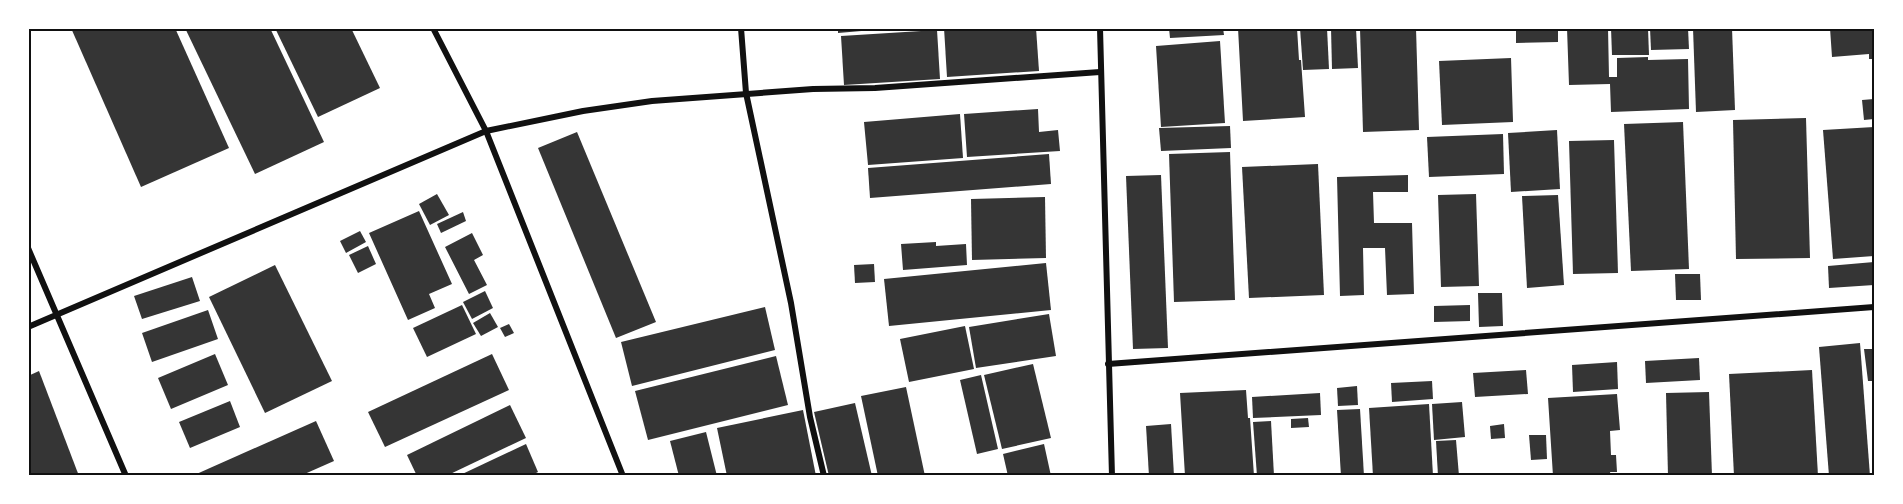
<svg xmlns="http://www.w3.org/2000/svg" width="1903" height="504" font-family="'Fira Sans Condensed',sans-serif">
<style>
.building{fill:#353535}
.lines{fill:none;stroke-linecap:round;stroke-linejoin:round}
.minor{stroke:#111;stroke-width:6}
.neatline{fill:none;stroke:#111;stroke-width:2}
</style>
<rect width="100%" height="100%" fill="#fff"/>
<!-- building -->
<g class="building">
<polygon points="71,28 175,28 229,148 141,187"/>
<polygon points="185,28 270,28 324,142 255,174"/>
<polygon points="275,28 351,28 380,88 318,117"/>
<polygon points="838,28 873,28 873,30 838,33"/>
<polygon points="944,28 1036,28 1039,71 947,77"/>
<polygon points="1169,28 1223,28 1224,35 1170,38"/>
<polygon points="1238,28 1297,28 1299,60 1301,60 1305,117 1243,121"/>
<polygon points="1300,28 1327,28 1329,69 1303,70"/>
<polygon points="1331,28 1356,28 1358,68 1332,69"/>
<polygon points="1360,28 1416,28 1419,130 1363,132"/>
<polygon points="1516,28 1558,28 1558,42 1516,43"/>
<polygon points="1567,28 1608,28 1609,77 1617,77 1617,58 1648,57 1648,60 1688,59 1689,109 1611,112 1610,84 1569,85"/>
<polygon points="1611,28 1648,28 1649,55 1612,55"/>
<polygon points="1650,28 1688,28 1689,49 1651,50"/>
<polygon points="1693,28 1732,28 1735,110 1696,112"/>
<polygon points="1830,28 1874,28 1874,59 1869,59 1869,54 1832,57"/>
<polygon points="937,30 940,79 844,85 841,36"/>
<polygon points="1220,41 1225,123 1161,127 1156,46"/>
<polygon points="1511,58 1513,122 1442,125 1439,61"/>
<polygon points="1874,99 1874,119 1864,120 1862,100"/>
<polygon points="1038,109 1039,132 1058,130 1060,151 967,157 964,114"/>
<polygon points="960,114 963,158 868,165 864,122"/>
<polygon points="1806,118 1810,258 1736,259 1733,120"/>
<polygon points="1683,122 1689,269 1631,271 1624,124"/>
<polygon points="1230,126 1231,148 1161,151 1159,128"/>
<polygon points="1874,127 1874,256 1833,259 1823,130"/>
<polygon points="1557,130 1560,189 1511,192 1508,133"/>
<polygon points="577,132 656,322 616,338 538,148"/>
<polygon points="1503,134 1504,174 1429,177 1427,137"/>
<polygon points="1614,140 1618,273 1573,274 1569,141"/>
<polygon points="1230,152 1235,300 1174,302 1169,154"/>
<polygon points="1049,154 1051,184 870,198 868,168"/>
<polygon points="1318,164 1324,295 1249,298 1242,167"/>
<polygon points="1161,175 1168,348 1133,349 1126,176"/>
<polygon points="1408,175 1408,192 1373,192 1374,223 1412,223 1414,294 1387,295 1385,248 1363,248 1364,295 1340,296 1337,177"/>
<polygon points="437,194 449,215 430,225 419,204"/>
<polygon points="1476,194 1479,286 1441,287 1438,195"/>
<polygon points="1558,195 1564,285 1527,288 1522,196"/>
<polygon points="1045,197 1046,258 972,260 971,199"/>
<polygon points="419,211 452,284 429,294 435,308 408,320 369,233"/>
<polygon points="463,212 466,221 441,233 437,224"/>
<polygon points="360,231 366,242 346,253 340,241"/>
<polygon points="472,233 483,255 474,260 487,285 469,294 445,247"/>
<polygon points="936,242 936,246 966,244 967,265 903,270 901,244"/>
<polygon points="368,246 376,264 358,273 349,255"/>
<polygon points="1874,262 1874,285 1829,288 1828,266"/>
<polygon points="1046,263 1051,310 889,326 884,279"/>
<polygon points="874,264 875,282 855,283 854,265"/>
<polygon points="275,265 332,381 265,413 209,297"/>
<polygon points="1675,274 1700,274 1701,300 1676,300"/>
<polygon points="192,277 200,301 142,319 134,296"/>
<polygon points="485,291 493,308 472,319 463,302"/>
<polygon points="1478,293 1502,293 1503,326 1479,327"/>
<polygon points="462,305 476,334 427,357 413,328"/>
<polygon points="1470,305 1470,321 1434,322 1434,306"/>
<polygon points="765,307 775,350 632,386 621,342"/>
<polygon points="208,310 218,339 152,362 142,333"/>
<polygon points="490,313 498,327 481,336 473,323"/>
<polygon points="1049,314 1056,356 976,368 969,327"/>
<polygon points="509,324 514,333 505,337 500,328"/>
<polygon points="965,326 974,369 909,382 900,339"/>
<polygon points="1860,343 1870,476 1829,476 1819,347"/>
<polygon points="1864,349 1874,349 1874,381 1868,381"/>
<polygon points="215,354 228,385 171,409 158,378"/>
<polygon points="492,354 509,390 385,447 368,412"/>
<polygon points="776,356 788,405 648,440 635,391"/>
<polygon points="1699,358 1700,380 1646,383 1645,361"/>
<polygon points="1617,362 1618,389 1573,392 1572,365"/>
<polygon points="1033,364 1051,438 1002,449 984,375"/>
<polygon points="1526,370 1528,394 1475,397 1473,373"/>
<polygon points="1812,370 1818,476 1734,476 1729,374"/>
<polygon points="39,371 79,476 28,476 28,376"/>
<polygon points="981,375 998,449 977,454 960,380"/>
<polygon points="1432,381 1433,399 1392,402 1391,383"/>
<polygon points="1357,386 1358,405 1338,406 1337,388"/>
<polygon points="906,387 925,476 878,476 861,396"/>
<polygon points="1246,390 1248,418 1250,418 1254,476 1185,476 1180,393"/>
<polygon points="1709,392 1712,476 1668,476 1666,393"/>
<polygon points="1320,393 1321,415 1253,418 1252,397"/>
<polygon points="1617,394 1620,430 1610,431 1611,455 1616,455 1617,472 1610,472 1611,476 1553,476 1548,398"/>
<polygon points="230,401 240,427 190,448 179,422"/>
<polygon points="1462,402 1465,437 1434,440 1432,404"/>
<polygon points="855,403 872,476 829,476 814,412"/>
<polygon points="1429,404 1433,476 1373,476 1369,408"/>
<polygon points="510,405 526,438 446,476 417,476 407,455"/>
<polygon points="1360,409 1364,476 1341,476 1337,410"/>
<polygon points="803,410 816,476 727,476 717,428"/>
<polygon points="1308,418 1309,427 1291,428 1291,419"/>
<polygon points="316,421 334,461 300,476 192,476"/>
<polygon points="1271,421 1274,476 1257,476 1253,422"/>
<polygon points="1171,424 1174,476 1149,476 1146,426"/>
<polygon points="1504,424 1505,438 1491,439 1490,426"/>
<polygon points="706,432 717,476 679,476 670,441"/>
<polygon points="1529,435 1546,435 1547,459 1531,460"/>
<polygon points="1456,440 1459,476 1438,476 1436,441"/>
<polygon points="526,444 538,472 530,476 458,476"/>
<polygon points="1044,444 1051,476 1008,476 1003,454"/>
</g>
<g class="lines">
<!-- minor -->
<g class="minor">
<polyline points="433,28 486,131 623,476"/>
<polyline points="741,28 746,93 791,303 810,417 824,476"/>
<polyline points="1100,28 1112,476"/>
<polyline points="28,248 126,476"/>
<polyline points="28,327 486,131 583,111 652,101 813,89 875,88 1100,72"/>
<polyline points="1108,364 1874,307"/>
</g>
</g>
<!-- border -->
<rect width="1903" height="504" fill="none" stroke="#ffffff" stroke-width="60"/>
<rect x="30" y="30" width="1843" height="444" class="neatline"/>
</svg>
